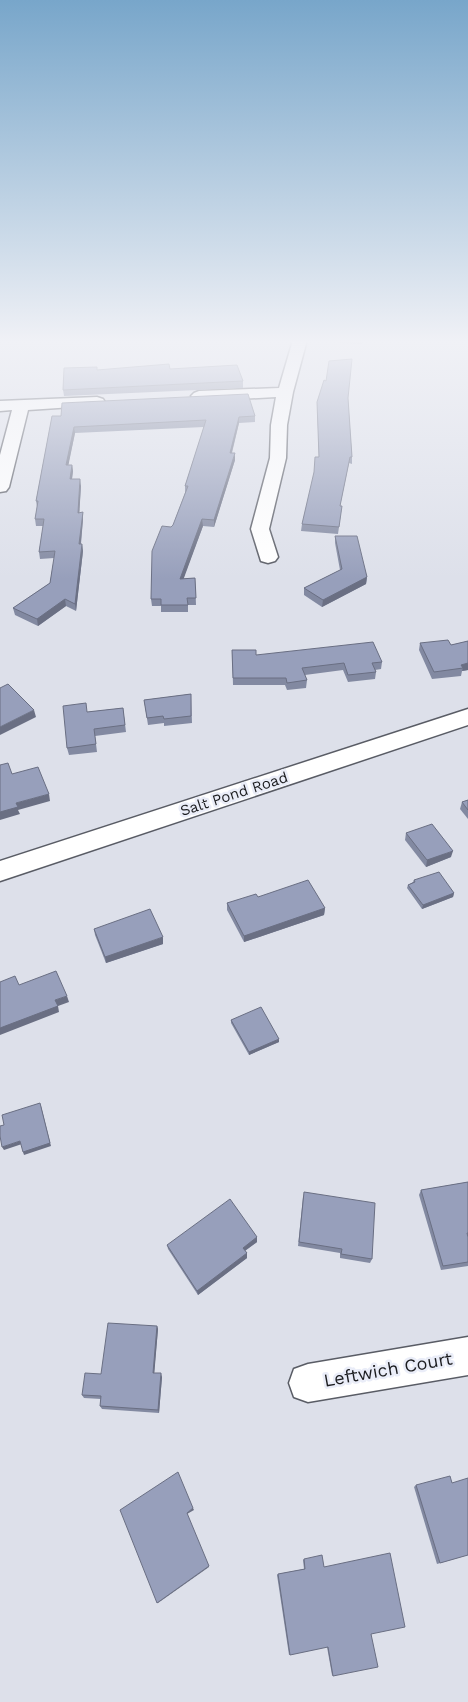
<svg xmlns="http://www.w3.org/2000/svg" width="468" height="1702" font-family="'Work Sans',sans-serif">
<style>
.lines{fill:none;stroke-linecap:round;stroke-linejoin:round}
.minor-casing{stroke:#595c65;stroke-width:3}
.minor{fill:#fff;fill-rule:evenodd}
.wall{fill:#8289a1}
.shaded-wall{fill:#6a6f83}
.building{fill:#979fbb;stroke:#6a6f83}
.labels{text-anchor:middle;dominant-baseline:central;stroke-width:5;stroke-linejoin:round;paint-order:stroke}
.street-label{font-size:15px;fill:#1b1c1f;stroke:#eaedf8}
.near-street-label{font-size:18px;fill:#1b1c1f;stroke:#eaedf8}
</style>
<rect width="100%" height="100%" fill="#dde0ea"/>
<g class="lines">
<!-- minor casing -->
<g class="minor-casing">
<g id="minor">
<polygon points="293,340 307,340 293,392 287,425 286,458 269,529 278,557 275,561 268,563 261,561 251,529 270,458 271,425 276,397 199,401 194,399 191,396 194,393 199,391 279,388"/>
<polygon points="97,397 103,399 105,402 103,405 28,410 9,487 6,491 0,492 0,455 12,410 0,411 0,401"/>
<polygon points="468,709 468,725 0,881 0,861"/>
<polygon points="468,1337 468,1375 308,1402 294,1397 289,1383 294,1369 308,1364"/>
</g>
</g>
<!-- minor -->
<use href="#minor" class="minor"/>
</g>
<!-- wall -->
<g class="wall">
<polygon points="339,340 363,340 362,344 339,343"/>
<polygon points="170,369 243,381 243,388 64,396 63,390 97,370"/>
<polygon points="348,399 352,457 352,464 349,463 340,506 342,506 338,534 301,531 302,524 319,457 317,402"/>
<polygon points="52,416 255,416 255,422 239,423 232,453 235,460 214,527 203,526 183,579 195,578 196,605 188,605 188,612 161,612 161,606 152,606 151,599 171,527 173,525 185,493 185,486 204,427 75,433 68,465 72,465 73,471 72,479 81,486 79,513 83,512 83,519 81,544 82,544 83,551 76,611 66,606 38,626 15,615 13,608 50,583 54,558 40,559 39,552 43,526 36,526 35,519 37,507 36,501"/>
<polygon points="335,536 367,577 366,584 322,607 304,595 304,588 340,570 335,543"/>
<polygon points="468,641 468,670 462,671 461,676 432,679 419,650 420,643 451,645"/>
<polygon points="232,650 256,655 382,662 381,669 375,670 376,672 375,679 348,682 343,670 305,675 307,680 306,688 287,690 285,685 233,685"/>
<polygon points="191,694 192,723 164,726 164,723 148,725 144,700"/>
<polygon points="123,708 126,732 95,736 97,752 69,755 67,748 88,712"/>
<polygon points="468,800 468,819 460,809 462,802"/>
<polygon points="406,833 451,857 426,867 405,840"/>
<polygon points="414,880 454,893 453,897 422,909 407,888 408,885 413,882"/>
<polygon points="258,897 325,908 324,915 244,942 227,910 227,903"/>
<polygon points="94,929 163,944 106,963 95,935"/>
<polygon points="231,1020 279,1042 249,1055 231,1023"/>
<polygon points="468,1182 468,1266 441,1270 419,1195 421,1190"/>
<polygon points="303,1197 372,1259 370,1263 340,1258 340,1253 298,1246"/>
<polygon points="257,1237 257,1242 245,1251 247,1253 247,1258 198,1295 168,1249 167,1245"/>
<polygon points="157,1326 158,1329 154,1373 162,1377 159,1413 102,1409 100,1406 101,1399 84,1398 82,1395 101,1374"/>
<polygon points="416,1485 468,1555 437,1564 414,1487"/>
<polygon points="304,1559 324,1567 371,1634 333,1676 332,1675 327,1647 289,1655 277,1575 278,1574 304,1569 303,1560"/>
</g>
<!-- shaded-wall -->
<g class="shaded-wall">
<polygon points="239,417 239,423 230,459 230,453"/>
<polygon points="74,427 75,433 67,472 66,465"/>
<polygon points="235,453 235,460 214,527 214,520"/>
<polygon points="72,465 73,471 71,486 70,479"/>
<polygon points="80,479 81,486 79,519 78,513"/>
<polygon points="83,512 83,519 80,551 79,544"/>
<polygon points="202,519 203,526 181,586 180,579"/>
<polygon points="82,544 83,551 76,611 75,604"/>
<polygon points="367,577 366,584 322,607 323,600"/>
<polygon points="65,599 66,606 38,626 37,619"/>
<polygon points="468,663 468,670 462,671 463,668 461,665"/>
<polygon points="34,710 36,717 0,735 0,727"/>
<polygon points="49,794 50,801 18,810 20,814 0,820 0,812 16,803"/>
<polygon points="453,851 451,857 426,867 427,860"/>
<polygon points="454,893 453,897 422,909 423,905"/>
<polygon points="325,908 324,915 244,942 244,936"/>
<polygon points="163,937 163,944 106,963 105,957"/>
<polygon points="67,996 69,1002 58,1006 59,1012 0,1035 0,1028 55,1000"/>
<polygon points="279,1039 279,1042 249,1055 249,1052"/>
<polygon points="41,1106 51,1146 24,1155 23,1152"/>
<polygon points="20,1141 22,1144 4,1150 2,1147"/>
<polygon points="257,1237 257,1242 243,1252 243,1248"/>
<polygon points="247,1253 247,1258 198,1295 197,1291"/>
<polygon points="157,1326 158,1329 154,1377 153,1373"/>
<polygon points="161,1373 162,1377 159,1413 158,1410"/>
<polygon points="193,1508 194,1510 187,1514 187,1513"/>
<polygon points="209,1566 209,1567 158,1603 157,1603"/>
</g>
<!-- building -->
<g class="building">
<polygon points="352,359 348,398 352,457 350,457 340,506 342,506 339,527 302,524 314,472 315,457 319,457 317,402 324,380 326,381 329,361"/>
<polygon points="169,364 170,369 237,365 243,381 63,390 64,368 97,367 97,370"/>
<polygon points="248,394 255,416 239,417 230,453 235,453 214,520 202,519 180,579 195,578 196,598 187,598 188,605 161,605 161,599 151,599 152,551 162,526 171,527 173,525 188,486 185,486 206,420 74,427 66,465 72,465 70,479 80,479 78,513 83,512 79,544 82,544 75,604 65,599 37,619 13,608 50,583 55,551 39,552 44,519 35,519 38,501 36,501 52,416 61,416 62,403"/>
<polygon points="335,536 357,536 367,577 323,600 304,588 342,569"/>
<polygon points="448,640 451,645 468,641 468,663 461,665 463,668 434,672 420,643"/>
<polygon points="373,642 382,662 372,663 376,672 348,675 344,663 302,668 307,680 287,683 286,678 233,678 232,650 256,650 256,655"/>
<polygon points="8,684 34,710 0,727 0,688"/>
<polygon points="191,694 191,716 164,719 163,716 147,718 144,700"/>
<polygon points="86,703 87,712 123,708 125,725 94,729 96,744 67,748 63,706"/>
<polygon points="8,763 12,774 38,767 49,794 16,803 18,807 0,812 0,765"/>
<polygon points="468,800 468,810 462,802"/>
<polygon points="432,824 453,851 427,860 406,833"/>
<polygon points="439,872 454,893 423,905 408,885 415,882 414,880"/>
<polygon points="308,880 325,908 244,936 227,903 256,894 258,897"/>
<polygon points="150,909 163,937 105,957 94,929"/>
<polygon points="56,971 67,996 55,1000 58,1006 0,1028 0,982 15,976 19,985"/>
<polygon points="261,1007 279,1039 249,1052 231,1020"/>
<polygon points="40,1103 50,1143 23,1152 20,1141 2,1147 0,1136 0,1126 4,1125 2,1115"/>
<polygon points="468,1182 468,1233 467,1233 468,1237 468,1262 443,1266 421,1190"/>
<polygon points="304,1192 375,1203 372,1259 341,1254 342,1249 299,1242"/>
<polygon points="230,1199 257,1237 243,1248 247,1253 197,1291 167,1245"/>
<polygon points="108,1323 157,1326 153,1373 161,1373 158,1410 100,1406 101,1396 82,1395 85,1373 101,1374"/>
<polygon points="178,1472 193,1508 187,1513 209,1566 157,1603 120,1510"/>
<polygon points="450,1476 452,1483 468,1478 468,1555 440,1563 416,1485"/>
<polygon points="390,1553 405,1627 371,1634 378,1667 333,1676 328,1647 290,1655 278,1574 305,1569 304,1559 322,1555 324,1567"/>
</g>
<!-- sky -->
<linearGradient id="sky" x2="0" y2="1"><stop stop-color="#78a6ca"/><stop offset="0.59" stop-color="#f0f1f6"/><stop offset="1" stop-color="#f0f1f6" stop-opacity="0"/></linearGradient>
<rect width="468" height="579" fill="url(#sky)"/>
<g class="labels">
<!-- street labels -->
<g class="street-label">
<text transform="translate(234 794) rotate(-18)">Salt Pond Road</text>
</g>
<!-- near-street labels -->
<g class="near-street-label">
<text transform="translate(388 1369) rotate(-10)">Leftwich Court</text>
</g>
</g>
</svg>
